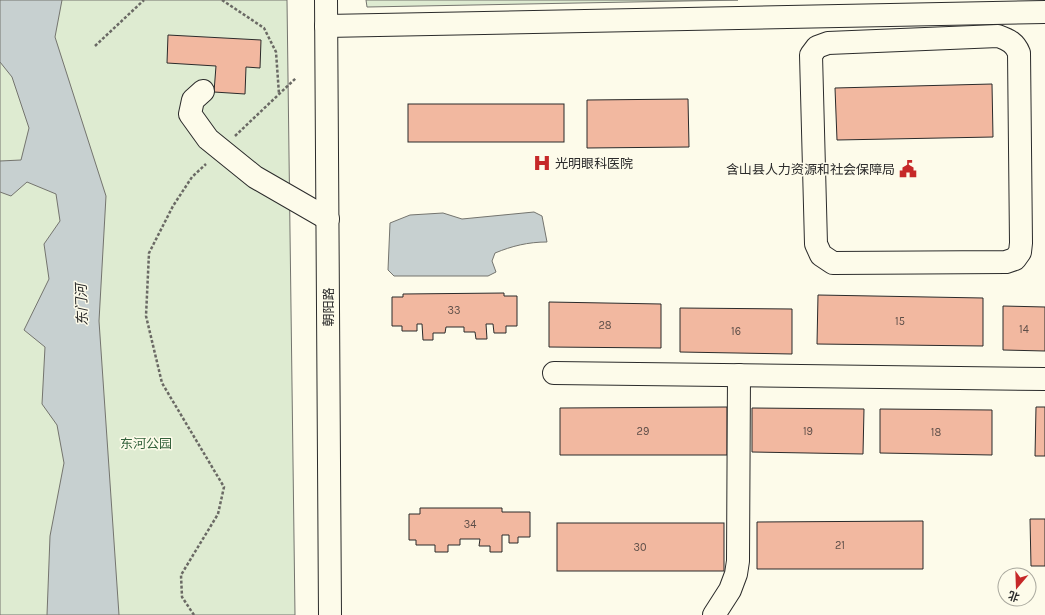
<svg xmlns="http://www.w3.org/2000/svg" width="1045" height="615" font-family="Karla,'Noto Sans SC',sans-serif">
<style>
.green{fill:#deebd1;stroke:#74746e}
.water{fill:#c7d0d0;stroke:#74746e}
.building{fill:#f2b8a0;stroke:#2b2b2b}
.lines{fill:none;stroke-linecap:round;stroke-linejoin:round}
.minor-casing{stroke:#2b2b2b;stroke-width:24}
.major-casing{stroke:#2b2b2b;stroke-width:24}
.path{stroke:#6a6964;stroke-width:2.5;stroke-dasharray:3 2;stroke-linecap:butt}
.minor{stroke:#fdfbea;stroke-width:22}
.major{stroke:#fdfbea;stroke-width:22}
.labels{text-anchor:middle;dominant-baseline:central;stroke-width:3;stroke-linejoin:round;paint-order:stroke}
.number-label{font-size:11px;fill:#5d4e48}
.poi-label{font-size:13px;fill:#2b2b2b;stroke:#fdfbea;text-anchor:start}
.street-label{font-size:13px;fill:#2b2b2b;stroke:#fdfbea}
.park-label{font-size:13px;fill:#34623c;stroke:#fdfbea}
.water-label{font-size:14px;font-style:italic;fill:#2b2b2b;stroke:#fdfbea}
</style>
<rect width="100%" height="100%" fill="#fdfbea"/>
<!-- green -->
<g class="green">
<polygon points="0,0 287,0 295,615 0,615"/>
<polygon points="366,0 738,0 367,7"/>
</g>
<!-- water -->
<g class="water">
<polygon points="0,0 62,0 55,37 106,196 99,321 119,615 47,615 50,536 64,463 57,425 42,404 45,347 24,330 49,279 44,244 60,221 56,194 27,182 11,196 0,192 0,161 21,160 29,128 12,77 0,62"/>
<path d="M534 212 542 216 547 242C528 242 512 246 495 253L492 261 496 272 488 276H394L388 270 390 223 410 215 443 213 462 219Z"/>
</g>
<!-- building -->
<g class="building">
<polygon points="168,35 261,40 260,68 246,67 245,94 214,92 216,66 167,63"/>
<polygon points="992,84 993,137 837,140 835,88"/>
<polygon points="688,99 689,147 587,148 587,100"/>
<rect x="408" y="104" width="156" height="38"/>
<polygon points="504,293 504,296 517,296 517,326 506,326 506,333 494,333 493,324 486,324 487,339 476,339 475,332 464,332 464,327 446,327 445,333 433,333 433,340 423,340 422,324 417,324 417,331 402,331 402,326 392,326 392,297 403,297 403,294"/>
<polygon points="818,295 983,298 983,346 817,344"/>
<polygon points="549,302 661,304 661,348 549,347"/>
<polygon points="1003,306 1045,307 1045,351 1003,350"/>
<polygon points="680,308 792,309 792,354 680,352"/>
<polygon points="727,407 727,455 560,455 560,408"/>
<polygon points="1036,407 1045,407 1045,456 1035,456"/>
<polygon points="752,408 864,409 863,454 752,452"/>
<polygon points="880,409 992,410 992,455 880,453"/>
<polygon points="420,508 502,508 502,512 530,512 530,537 518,537 518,543 509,543 509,535 502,535 502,552 490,552 490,546 479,546 480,539 460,539 460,545 448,545 448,552 435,552 435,545 416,545 416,540 409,540 409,514 420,514"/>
<polygon points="1030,519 1045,519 1045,566 1031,566"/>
<polygon points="923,521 923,569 757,569 757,522"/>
<rect x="557" y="523" width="167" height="48"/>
</g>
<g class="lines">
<!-- minor casing -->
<g class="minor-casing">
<g id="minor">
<polyline points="326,26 1045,12"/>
<path d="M998 36C1009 40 1015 43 1019 53L1021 243 1020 252 1015 259 1006 262 833 263 821 255 816 244 811 55 817 47 828 43Z"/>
<polyline points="203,91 193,100 190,114 208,139 255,177 328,219"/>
<polyline points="554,373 1045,379"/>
<polyline points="714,615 730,590 736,574 738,561 739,375"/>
</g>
</g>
<!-- major casing -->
<g class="major-casing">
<polyline id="major" points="326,0 330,615"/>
</g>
<!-- path -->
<g class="path">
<polyline points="222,0 264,28 276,52 279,94"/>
<polyline points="95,46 144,0"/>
<polyline points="235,136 296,78"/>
<polyline points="194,615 182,597 181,575 218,514 224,487 162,383 146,316 149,253 173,206 192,177 206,164"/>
</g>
<!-- minor -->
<use href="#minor" class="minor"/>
<!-- major -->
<use href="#major" class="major"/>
</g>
<!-- icons -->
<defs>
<g id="hospital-bare" transform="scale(1.38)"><path d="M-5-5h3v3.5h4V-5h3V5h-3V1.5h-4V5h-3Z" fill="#c62828" stroke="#fdfbea" stroke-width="2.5" paint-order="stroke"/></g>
<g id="civic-bare" transform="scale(1.38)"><path d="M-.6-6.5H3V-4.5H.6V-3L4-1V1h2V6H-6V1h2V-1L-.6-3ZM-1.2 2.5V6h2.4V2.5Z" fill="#c62828" stroke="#fdfbea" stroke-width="2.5" paint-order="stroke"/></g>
</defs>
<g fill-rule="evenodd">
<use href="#hospital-bare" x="542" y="163"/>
<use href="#civic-bare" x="908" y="169"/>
</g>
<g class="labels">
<!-- number labels -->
<g class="number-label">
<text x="454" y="310">33</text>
<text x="900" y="321">15</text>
<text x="605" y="325">28</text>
<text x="1024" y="329">14</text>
<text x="736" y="331">16</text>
<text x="643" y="431">29</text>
<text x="808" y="431">19</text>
<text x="936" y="432">18</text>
<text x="470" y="524">34</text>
<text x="840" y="545">21</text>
<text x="640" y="547">30</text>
</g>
<!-- poi labels -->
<g class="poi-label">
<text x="555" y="163">光明眼科医院</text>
<text x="895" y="169" text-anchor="end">含山县人力资源和社会保障局</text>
</g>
<!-- street labels -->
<g class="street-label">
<text transform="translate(328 307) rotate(-90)">朝阳路</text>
</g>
<!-- park labels -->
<g class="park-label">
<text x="146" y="443">东河公园</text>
</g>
<!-- water labels -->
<g class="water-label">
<text transform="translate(82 305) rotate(-92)">东门河</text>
</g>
</g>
<!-- north arrow -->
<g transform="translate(1017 587) rotate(199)"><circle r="19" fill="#fdfbea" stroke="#a9a89e"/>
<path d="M0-3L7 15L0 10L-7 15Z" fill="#c62828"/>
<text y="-6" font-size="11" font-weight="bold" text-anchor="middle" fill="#2b2b2b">北</text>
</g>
</svg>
